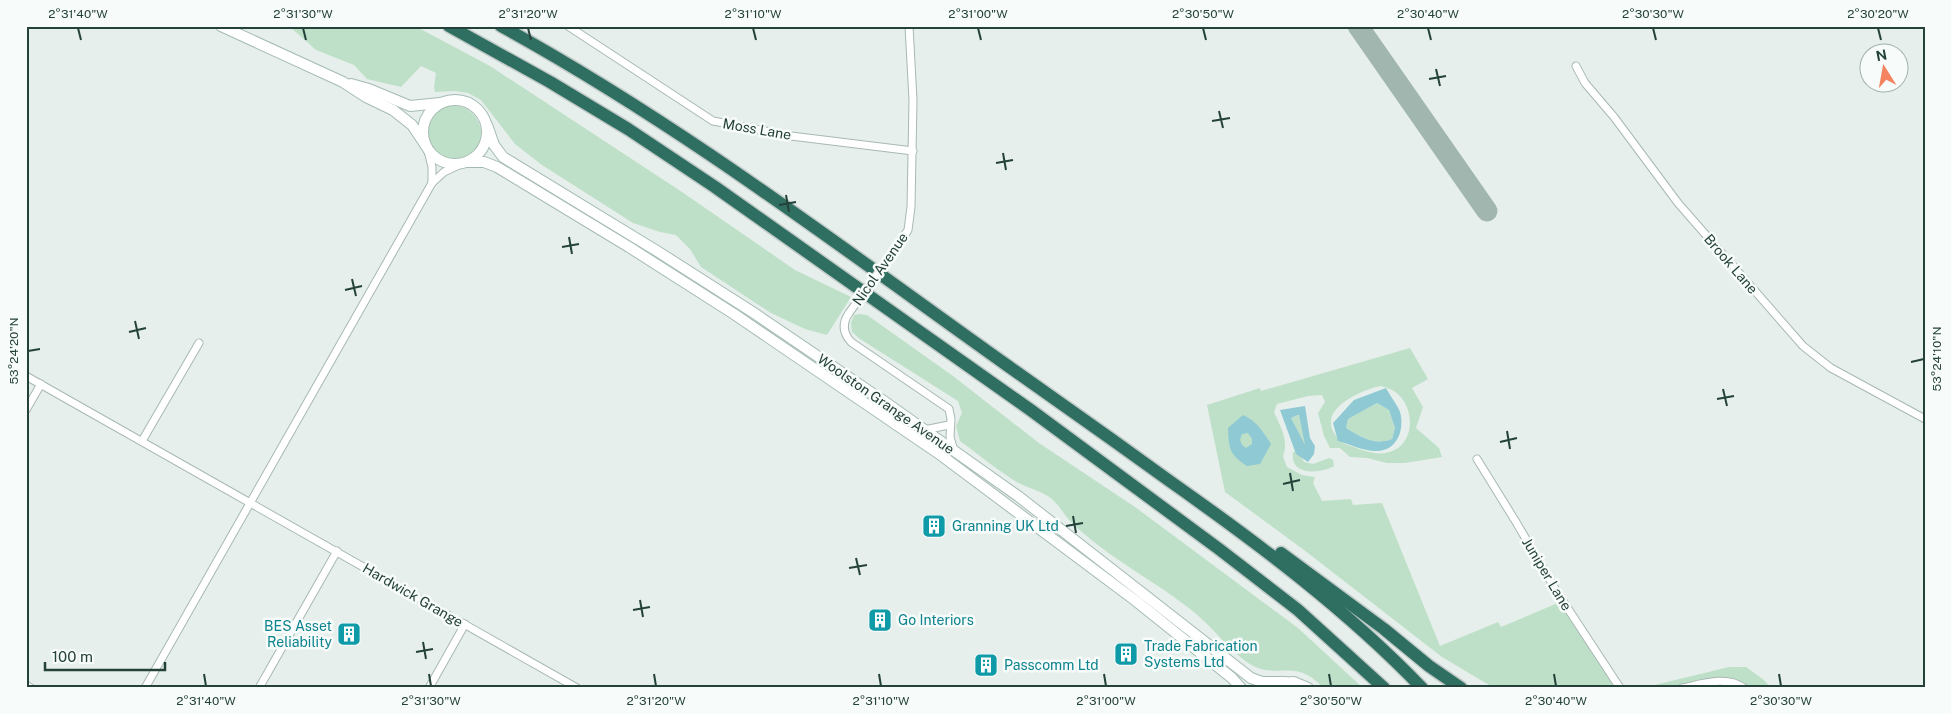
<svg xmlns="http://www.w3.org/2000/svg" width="1951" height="714" font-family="'Public Sans',sans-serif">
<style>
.green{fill:#bfe0c8;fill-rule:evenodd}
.water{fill:#8ec9d4;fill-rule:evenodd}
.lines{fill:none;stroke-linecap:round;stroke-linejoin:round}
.taxiway{stroke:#a2b6b0;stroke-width:21}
.minor-casing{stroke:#a8b8b2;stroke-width:9}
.secondary-casing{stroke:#a4bbb3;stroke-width:12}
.motorway-casing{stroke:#c2cac8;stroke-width:15}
.minor{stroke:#fff;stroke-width:7}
.secondary{stroke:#fff;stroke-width:10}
.motorway{stroke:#2f6f62;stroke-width:12}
.minor-bridge-casing{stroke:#a8b8b2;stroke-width:9;stroke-linecap:butt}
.minor-bridge{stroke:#fff;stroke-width:7}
.ticks{fill:none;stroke:#24423a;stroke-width:2}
.labels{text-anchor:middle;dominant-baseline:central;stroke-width:5;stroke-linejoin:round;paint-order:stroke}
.street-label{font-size:14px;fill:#24423a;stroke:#f7fbf9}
.culture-label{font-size:14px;fill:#0d838f;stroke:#f7fbf9;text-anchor:start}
.neatline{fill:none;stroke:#24423a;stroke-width:2}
.ticks-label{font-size:12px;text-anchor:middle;fill:#24423a}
</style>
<rect width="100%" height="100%" fill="#e6efeb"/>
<!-- green -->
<g class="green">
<polygon points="289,26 415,26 490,66 682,192 795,270 851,297 827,335 805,329 771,313 701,267 690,249 676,235 660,232 633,223 542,165 515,144 481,100 468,93 455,91 435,92 434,87 436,73 421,66 401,87 367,79 354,65 316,50"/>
<circle cx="454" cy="133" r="27"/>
<path d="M859 314 867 315 953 376 1039 443 1135 507 1298 628 1363 688H1323C1294 655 1275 684 1244 660 1226 646 1212 627 1195 613 1156 581 1108 558 1072 523 1065 516 1060 507 1053 500 1043 491 1026 488 1015 481 996 469 978 454 960 441L956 426 962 413 958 401 860 339 852 332 851 323 854 315Z"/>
<path d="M1410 348 1428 379 1412 388 1423 407 1416 428 1439 448 1442 457 1405 463H1387L1367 458 1350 457 1340 448H1330L1324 436 1318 413 1325 402 1322 395 1308 396 1277 404 1274 412C1281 428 1289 440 1283 456L1287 467 1302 475 1315 477 1313 483 1322 501 1351 499 1353 505 1382 503 1440 646 1498 622 1501 627 1560 602 1619 688H1494L1442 657 1304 550 1225 492 1207 405 1260 388 1261 391ZM1380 386C1417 391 1421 448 1385 453 1374 455 1359 449 1348 445 1342 443 1338 439 1334 433 1319 408 1362 390 1380 386Z"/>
<path d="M1377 403 1389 410 1395 428 1392 439C1374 446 1361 437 1346 428L1348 419Z"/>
<polygon points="1299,415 1306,448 1291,418"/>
<path d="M1298 451 1304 462 1313 464 1329 458 1333 460 1334 466C1320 474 1289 476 1293 452Z"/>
<polygon points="1729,667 1746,667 1764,680 1771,688 1642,688"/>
</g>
<!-- water -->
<g class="water">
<path d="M1386 388C1390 396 1397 404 1400 412 1405 430 1397 452 1375 451 1364 451 1349 444 1338 441L1333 423 1354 400ZM1377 403 1389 410 1395 428 1392 439C1374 446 1361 437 1346 428L1348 419Z"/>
<path d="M1305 406 1310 438 1315 446 1314 454 1308 462 1296 454 1280 410ZM1298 415H1299L1305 445 1291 418Z"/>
<path d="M1243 415C1257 421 1263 432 1271 444L1260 464 1247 466C1229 454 1229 449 1228 428ZM1248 433 1252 439V444L1246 448 1242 445 1240 440 1242 434Z"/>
</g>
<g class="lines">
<!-- taxiway -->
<polyline class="taxiway" points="1358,26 1487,211"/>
<!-- minor casing -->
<g class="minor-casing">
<g id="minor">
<polyline points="568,26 713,121 791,136 913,151"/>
<polyline points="1576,66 1585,83 1614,117 1678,203 1803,346 1831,368 1925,419"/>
<polyline points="427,147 432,167 432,183"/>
<polyline points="896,248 908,230 911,207 913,100 909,26"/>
<path d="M849 313C842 323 843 333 851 342L949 409 951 419 950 437 954 451"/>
<polyline points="26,376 577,688"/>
<polyline points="26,410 41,384"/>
<polyline points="924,430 949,425"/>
<polyline points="142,441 199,343"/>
<polyline points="1477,459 1516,522 1557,592 1620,688"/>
<polyline points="26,685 31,688"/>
<polyline points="145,688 432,183 444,172 461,164"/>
<polyline points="259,688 337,551"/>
<polyline points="429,688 465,624"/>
<path d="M1682 688C1701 684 1727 675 1744 688"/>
</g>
</g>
<!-- secondary casing -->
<g class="secondary-casing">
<g id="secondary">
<polyline points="221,26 343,82 366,97 393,110 412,125 426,146"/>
<polyline points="351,84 369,89 410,106 440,103"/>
<circle cx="455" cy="132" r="32"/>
<polyline points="487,125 494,145 503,157 657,251 751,311 885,402 1018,496 1251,678 1262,682 1285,682"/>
<polyline points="467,162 484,162 497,167 629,247 734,314 938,453 1136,601 1232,678 1241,688"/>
<polyline points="1280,683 1294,682 1308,688"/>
</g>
</g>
<!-- motorway casing -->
<g class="motorway-casing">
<g id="motorway">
<polyline points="449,26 550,82 628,129 715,187 1032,411 1219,549 1298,610 1384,688"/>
<path d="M501 26C680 124 842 248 1008 366 1062 404 1117 443 1171 482 1259 544 1347 610 1422 688"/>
<polyline points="1281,553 1384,629 1429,666 1461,688"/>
</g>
</g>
<!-- minor -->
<use href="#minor" class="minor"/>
<!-- secondary -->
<use href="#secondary" class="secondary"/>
<!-- motorway -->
<use href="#motorway" class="motorway"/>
<!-- minor-bridge casing -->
<g class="minor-bridge-casing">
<polyline id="minor-bridge" points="849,313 896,248"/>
</g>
<!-- minor-bridge -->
<use href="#minor-bridge" class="minor-bridge"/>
</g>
<!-- ticks -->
<path class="ticks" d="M78 28 81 40M303 28 306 40M528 28 531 40M753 28 756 40M978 28 981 40M1203 28 1206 40M1428 28 1431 40M1653 28 1656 40M1878 28 1881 40M1436 69 1440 86M1429 79 1446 76M1219 111 1223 128M1212 121 1230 118M1003 153 1006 170M996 163 1013 160M786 195 789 212M779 205 796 202M569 237 572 254M562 247 579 244M352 279 356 296M345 290 362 286M135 321 139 339M129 332 146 328M28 351 40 349M1911 362 1924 359M1723 389 1727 406M1717 399 1734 396M1507 431 1510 449M1500 442 1517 438M1290 473 1293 491M1283 484 1300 480M1073 516 1076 533M1066 526 1083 523M856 558 860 575M849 568 867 565M640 600 643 617M633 610 650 607M423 642 426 659M416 652 433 649M204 674 206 686M429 674 431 686M654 674 656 686M879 674 881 686M1104 674 1106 686M1329 674 1331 686M1554 674 1556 686M1779 674 1781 686"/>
<!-- icons -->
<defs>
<g id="building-square" transform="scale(1.25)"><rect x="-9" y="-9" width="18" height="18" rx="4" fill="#0f9aa8" stroke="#f7fbf9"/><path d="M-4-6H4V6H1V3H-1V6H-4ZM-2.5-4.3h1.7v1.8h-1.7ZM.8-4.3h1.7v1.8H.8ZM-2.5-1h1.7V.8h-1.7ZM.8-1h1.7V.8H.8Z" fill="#fff"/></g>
</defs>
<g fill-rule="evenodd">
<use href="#building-square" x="934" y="526"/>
<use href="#building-square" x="880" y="620"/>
<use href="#building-square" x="349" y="634"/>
<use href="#building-square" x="1126" y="654"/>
<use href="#building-square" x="986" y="665"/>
</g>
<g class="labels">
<!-- street labels -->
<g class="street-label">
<text transform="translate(757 129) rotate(10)">Moss Lane</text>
<text transform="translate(1731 264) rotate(49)">Brook Lane</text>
<text transform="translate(880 269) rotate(-55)">Nicol Avenue</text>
<text transform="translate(886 404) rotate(35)">Woolston Grange Avenue</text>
<text transform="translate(1547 574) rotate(59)">Juniper Lane</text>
<text transform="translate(413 595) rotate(30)">Hardwick Grange</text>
</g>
<!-- culture labels -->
<g class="culture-label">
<text x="952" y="526">Granning UK Ltd</text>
<text x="898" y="620">Go Interiors</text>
<text x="332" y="626" text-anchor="end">BES Asset<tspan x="332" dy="16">Reliability</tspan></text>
<text x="1144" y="646">Trade Fabrication<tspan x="1144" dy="16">Systems Ltd</tspan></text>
<text x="1004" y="665">Passcomm Ltd</text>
</g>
</g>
<!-- border -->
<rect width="1951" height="714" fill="none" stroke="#f7fbf9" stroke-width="55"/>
<!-- north arrow -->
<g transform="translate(1884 68) rotate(349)"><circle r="24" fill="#f7fbf9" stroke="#a3b1ad"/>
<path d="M0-4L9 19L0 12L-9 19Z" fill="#f4845f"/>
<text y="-8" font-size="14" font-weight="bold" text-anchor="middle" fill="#24423a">N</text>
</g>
<!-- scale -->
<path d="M45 662v8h120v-8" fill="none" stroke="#24423a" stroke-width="2.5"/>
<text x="52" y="662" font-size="15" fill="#24423a" stroke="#f7fbf9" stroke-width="4" paint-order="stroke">100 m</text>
<rect x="28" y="28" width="1896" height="658" class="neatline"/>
<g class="ticks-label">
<text x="78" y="18">2°31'40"W</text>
<text x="303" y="18">2°31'30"W</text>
<text x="528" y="18">2°31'20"W</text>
<text x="753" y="18">2°31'10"W</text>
<text x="978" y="18">2°31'00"W</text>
<text x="1203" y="18">2°30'50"W</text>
<text x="1428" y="18">2°30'40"W</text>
<text x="1653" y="18">2°30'30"W</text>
<text x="1878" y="18">2°30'20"W</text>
<text transform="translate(14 351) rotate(-90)" y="4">53°24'20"N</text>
<text transform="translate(1937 359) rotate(-90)" y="4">53°24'10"N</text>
<text x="206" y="705">2°31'40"W</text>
<text x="431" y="705">2°31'30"W</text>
<text x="656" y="705">2°31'20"W</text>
<text x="881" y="705">2°31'10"W</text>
<text x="1106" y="705">2°31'00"W</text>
<text x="1331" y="705">2°30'50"W</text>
<text x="1556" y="705">2°30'40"W</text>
<text x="1781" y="705">2°30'30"W</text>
</g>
</svg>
